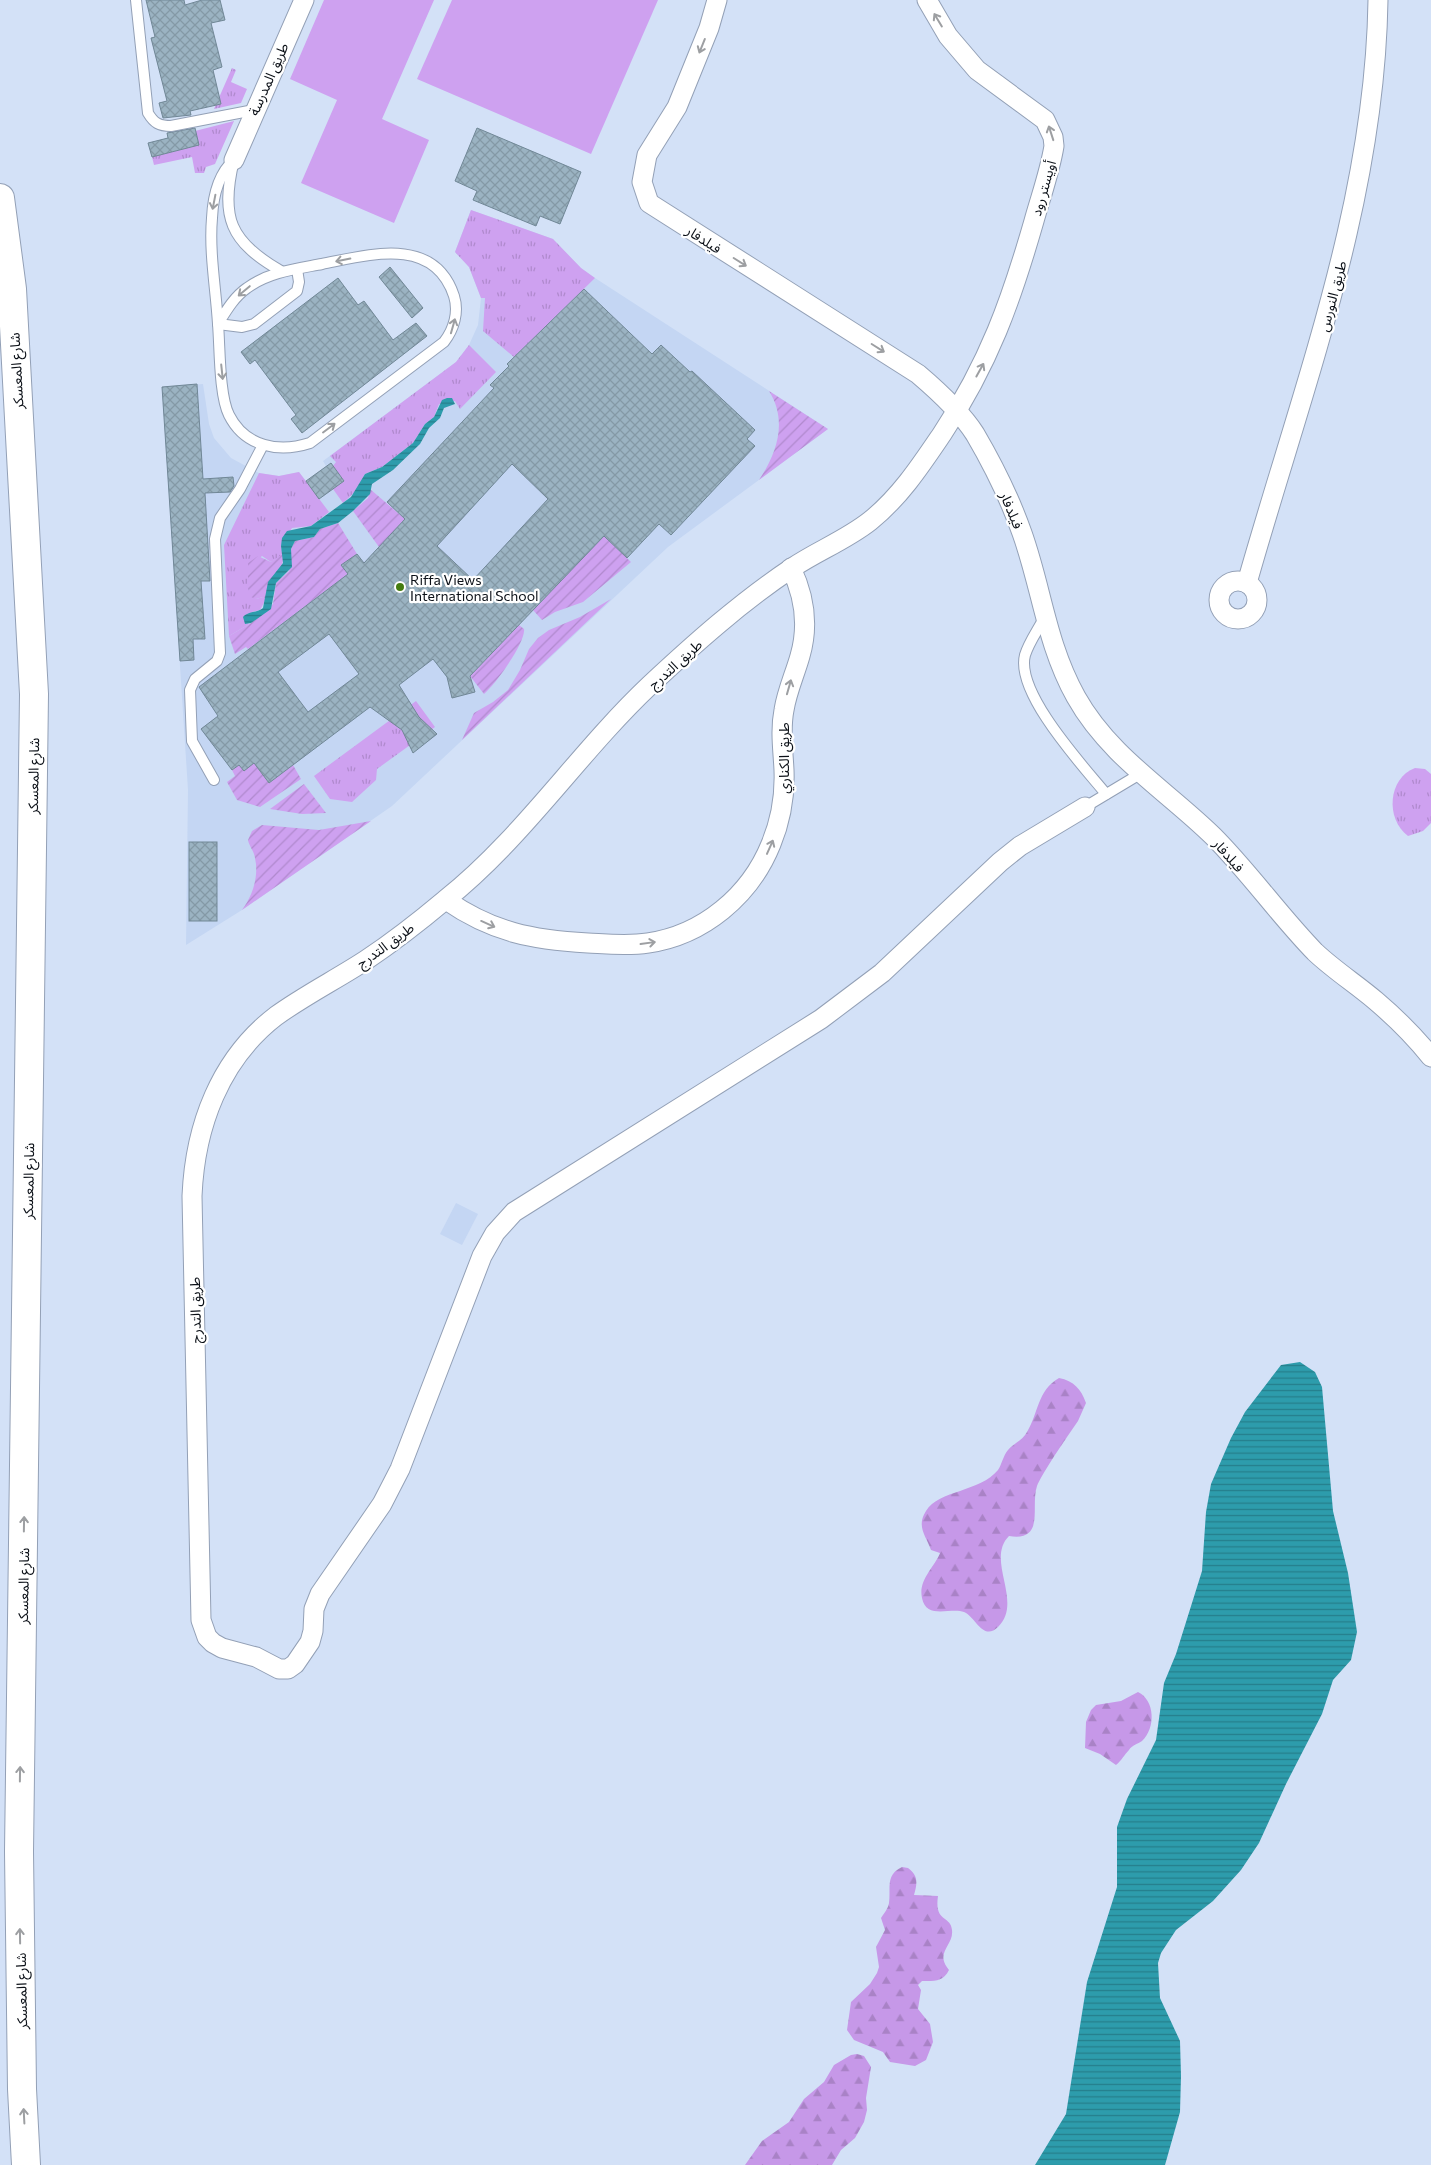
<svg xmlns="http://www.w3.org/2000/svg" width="1431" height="2165" font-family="Commissioner,'Noto Sans Arabic',sans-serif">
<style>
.built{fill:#c4d6f3}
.grass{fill:url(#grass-tufts)}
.forest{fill:url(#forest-firs)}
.garden{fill:url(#garden-furrows)}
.pitch{fill:#cea1f0}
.water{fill:url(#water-rules)}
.building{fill:url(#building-cross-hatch);stroke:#708796;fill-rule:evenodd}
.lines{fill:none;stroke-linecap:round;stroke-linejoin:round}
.lane-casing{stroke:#93a0b6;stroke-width:12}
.street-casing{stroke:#93a0b6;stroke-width:21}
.primary-casing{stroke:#93a0b6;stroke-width:30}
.lane{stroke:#fff;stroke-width:10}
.street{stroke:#fff;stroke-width:19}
.primary{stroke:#fff;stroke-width:28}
.oneway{stroke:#9d9fa2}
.poi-dot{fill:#457c10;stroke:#fff;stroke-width:2}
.labels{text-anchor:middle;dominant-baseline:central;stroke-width:4.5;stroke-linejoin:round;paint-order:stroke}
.street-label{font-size:14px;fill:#0a0f16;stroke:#fff}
.poi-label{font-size:14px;fill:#0a0f16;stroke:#fff;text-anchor:start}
</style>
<defs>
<pattern id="grass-tufts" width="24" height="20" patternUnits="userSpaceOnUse" patternTransform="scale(1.25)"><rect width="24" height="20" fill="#cea1f0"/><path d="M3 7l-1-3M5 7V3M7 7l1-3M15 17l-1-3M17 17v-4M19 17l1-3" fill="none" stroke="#b089cd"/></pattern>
<pattern id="forest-firs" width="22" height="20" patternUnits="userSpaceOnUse" patternTransform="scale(1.25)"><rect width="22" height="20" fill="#c698e8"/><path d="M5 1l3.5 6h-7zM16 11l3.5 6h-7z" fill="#a982c6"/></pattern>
<pattern id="garden-furrows" width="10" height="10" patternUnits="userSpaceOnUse" patternTransform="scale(1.25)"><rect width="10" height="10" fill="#cea1f0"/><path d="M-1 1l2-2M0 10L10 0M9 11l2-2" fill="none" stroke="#b089cd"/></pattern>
<pattern id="water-rules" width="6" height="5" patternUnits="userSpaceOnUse" patternTransform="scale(1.25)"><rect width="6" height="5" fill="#2d9cac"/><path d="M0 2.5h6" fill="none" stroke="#257e8b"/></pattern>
<pattern id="building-cross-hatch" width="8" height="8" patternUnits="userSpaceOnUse" patternTransform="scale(1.25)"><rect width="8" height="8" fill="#9bb3c2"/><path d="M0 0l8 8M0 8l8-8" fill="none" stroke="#8499a6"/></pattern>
</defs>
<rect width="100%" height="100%" fill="#d3e1f7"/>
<!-- built -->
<g class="built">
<polygon points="471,210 553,239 581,268 595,278 828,429 668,547 392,806 242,910 186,945 188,790 162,387 203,384 209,424 214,438 231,458 259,473 279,476 299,472 306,481 326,466 323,461 456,362 469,345 478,325 481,298 469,267 455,252"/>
<polygon points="456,1203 478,1214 462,1245 440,1234"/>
</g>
<!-- grass -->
<g class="grass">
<polygon points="232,68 236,70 231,82 247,89 241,103 214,109"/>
<polygon points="234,121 215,164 206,167 204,173 195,173 192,157 154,165 152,157 198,145 195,131"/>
<polygon points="471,210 553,239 581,268 595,278 514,357 483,331 485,298 481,298 469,267 455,252"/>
<polygon points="469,345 496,372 460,409 455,401 439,404 434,417 425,424 413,443 382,467 365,474 356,491 343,503 333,489 344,481 333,466 336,462 330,456 456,362"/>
<polygon points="299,472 329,512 311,526 292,528 281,546 283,555 271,562 262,556 248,568 248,589 256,599 263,597 266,599 260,610 252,612 248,625 251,623 229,636 224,545 259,473 279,476"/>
<polygon points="416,701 435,727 377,769 376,780 352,802 330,799 314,776"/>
<path d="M1415 768 1425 769 1431 774V823L1423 831 1408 836C1385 819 1388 778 1415 768Z"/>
</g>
<!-- forest -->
<g class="forest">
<path d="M1059 1378C1074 1381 1081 1389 1086 1403L1078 1421 1067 1437C1059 1449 1042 1474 1037 1486 1030 1506 1046 1542 1009 1536 985 1560 1024 1602 998 1627 983 1642 975 1616 964 1612 951 1607 926 1620 922 1598 918 1580 934 1568 940 1553L931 1550C926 1536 916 1526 926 1511 939 1490 980 1492 998 1470 1002 1464 1003 1456 1008 1450 1014 1443 1023 1440 1027 1432 1039 1412 1037 1391 1059 1378Z"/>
<path d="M1138 1692C1155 1700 1156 1728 1142 1741 1138 1744 1132 1745 1129 1750 1124 1755 1122 1760 1116 1765L1100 1754 1085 1748 1086 1722 1091 1710 1096 1705 1121 1701Z"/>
<path d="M902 1867 908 1868C919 1876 917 1884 914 1895L938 1896C934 1923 951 1915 952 1930 954 1946 934 1952 949 1970 943 1982 935 1981 922 1981L918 1985 921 1990 918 2009 930 2024 933 2042 926 2060 915 2066 890 2062 883 2052 854 2040 847 2030 851 2002 870 1984 877 1973 879 1967 876 1947 885 1930 881 1918C884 1913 888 1909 889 1903 891 1888 885 1875 902 1867Z"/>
<polygon points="857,2054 864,2056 871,2067 866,2098 867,2110 864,2122 855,2138 841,2150 832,2165 745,2165 762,2141 789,2122 804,2099 824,2082 834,2065 851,2055"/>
</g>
<!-- garden -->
<g class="garden">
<path d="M769 391 828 429 759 480C777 453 788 421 769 391Z"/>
<polygon points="370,489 405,519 379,547 353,511 368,498"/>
<polygon points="338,523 357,554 342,565 348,574 248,649 246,647 235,654 229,636 251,623 273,604 276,583 289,571 291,549 295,541 314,537 320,529"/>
<polygon points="604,536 631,562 583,602 555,612 542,620 533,610"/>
<path d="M281 555H283C285 573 266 578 266 599L263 597 256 599 251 597 248 589V563L258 556 271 562Z"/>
<polygon points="611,599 462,740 474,713 493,702 508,690 520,670 529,649 538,638 549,630 580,617"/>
<path d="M519 625 524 629C526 642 495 685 484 694L470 676Z"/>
<polygon points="254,763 269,783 293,765 301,779 260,807 237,800 227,782 235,776 232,770 239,765"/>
<polygon points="304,784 326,813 302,814 270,809"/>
<path d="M371 821 242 910C253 895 259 876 255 858 254 851 249 846 248 840L252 831 262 825 319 830Z"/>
</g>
<!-- pitch -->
<g class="pitch">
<polygon points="324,0 434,0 382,119 429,140 394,223 301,183 337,100 290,79"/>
<polygon points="452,0 658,0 591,154 417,79"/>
</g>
<!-- water -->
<g class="water">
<path d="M447 398H452L455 404 444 408 440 418 429 428 420 444 393 470 372 484 370 494 353 511 338 523 320 529 314 537 295 541 291 549 292 567 276 583 271 609 251 623 245 624 243 617C249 611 257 613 263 608L268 582 283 563 281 546 282 538 287 531 311 526 351 497 365 474 382 467 413 443 425 424 434 417 442 400Z"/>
<polygon points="1300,1362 1315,1372 1322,1387 1333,1511 1348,1573 1357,1632 1351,1660 1333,1680 1322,1714 1286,1784 1259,1843 1241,1870 1213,1901 1176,1930 1161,1953 1158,1963 1160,1998 1180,2041 1181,2076 1180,2112 1165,2165 1035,2165 1066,2114 1087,1982 1117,1887 1117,1827 1127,1799 1156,1740 1164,1683 1176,1654 1202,1571 1206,1512 1211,1484 1231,1438 1245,1412 1281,1365"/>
</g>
<!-- building -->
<g class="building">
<polygon points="146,0 184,0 185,5 202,0 220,0 225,20 211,23 222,67 213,70 221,104 190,111 191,115 163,118 159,103 167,101 151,38 155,37"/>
<polygon points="195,128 199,145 152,157 148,143 168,138 167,133"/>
<polygon points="477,128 581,172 560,224 540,216 536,226 473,200 477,191 455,181"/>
<polygon points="390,267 423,308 412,318 379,277"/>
<polygon points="338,278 358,305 364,301 393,340 416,323 427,336 302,433 291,419 296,415 255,360 250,364 241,352"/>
<path d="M584 289 652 354 661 345 690 372 692 371 755 430 747 439 755 446 671 535 659 524 627 558 604 536 470 676 475 692 452 698 447 677 433 659 399 685 419 717 437 734 413 753 402 730 370 707 269 783 254 763 244 771 239 765 232 770 201 729 218 716 199 687 348 574 341 565 357 554 364 563 405 519 387 502 494 388 490 385 509 366 507 364ZM512 464 548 499 473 580 437 546ZM329 634 359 674 308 712 278 672Z"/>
<polygon points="197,384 203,479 233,477 234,486 230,492 205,493 210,581 201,581 205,639 193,639 194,660 180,661 162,387"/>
<polygon points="331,463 344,481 319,499 306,481"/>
<rect x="189" y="842" width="28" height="79"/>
</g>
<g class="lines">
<!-- lane casing -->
<g class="lane-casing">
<g id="lane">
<path d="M136 0 148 113C154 123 159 126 171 126L254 110"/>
<path d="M234 160C220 217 230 242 281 271"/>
<path d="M218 324C226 311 234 297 247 288 269 272 296 269 322 264 368 255 434 235 454 296 459 312 454 329 444 342L310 443C279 453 245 447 229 415 219 395 220 347 218 324 216 290 209 252 212 218 213 197 218 174 234 160"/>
<polyline points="218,324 242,327 254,324 297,291 299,282 297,269"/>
<path d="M1044 618C1038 630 1029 642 1025 655 1015 693 1084 767 1106 794"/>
<polyline points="214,780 192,741 190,690 195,679 217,661 220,653 215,539 220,518 240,489 263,445"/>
<polyline points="1085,807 1140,774"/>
</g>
</g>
<!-- street casing -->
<g class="street-casing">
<g id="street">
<path d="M717 0 709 28 677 107 647 155 642 182 649 203 918 374C938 391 961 412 975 434 992 463 1011 502 1022 533 1042 589 1046 643 1076 697 1109 756 1166 790 1213 836 1249 872 1279 915 1315 952 1334 970 1356 984 1376 1001 1396 1018 1415 1037 1431 1057"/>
<path d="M927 0 948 36 977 70 1045 120 1053 137 1054 146C1050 171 1041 196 1034 221 1011 301 989 363 942 434 921 465 900 497 870 521 846 540 817 551 792 568 741 602 694 644 650 685 578 753 523 838 445 900 420 921 393 942 366 960 337 979 305 995 276 1016 220 1059 195 1126 192 1196L201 1620 207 1637 213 1643 222 1648 256 1657 279 1669H288L295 1664 310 1642 313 1631 314 1609 320 1594 382 1504 400 1469 482 1256 495 1233 514 1212 821 1019 882 973 1000 862 1020 846 1085 807"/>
<polyline points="234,160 304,0"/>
<circle cx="1238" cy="600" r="19"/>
<path d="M1247 583C1301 392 1375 202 1378 0"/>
<path d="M446 900C492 932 532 940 588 943 608 944 628 946 648 943 703 935 750 896 771 844 781 820 785 795 784 770 783 750 780 730 784 710 787 691 795 674 800 656 809 625 805 597 791 568"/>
</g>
</g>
<!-- primary casing -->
<g class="primary-casing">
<polyline id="primary" points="0,198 12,289 34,694 19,1852 22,2089 26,2165"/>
</g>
<!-- lane -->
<use href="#lane" class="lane"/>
<!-- street -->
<use href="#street" class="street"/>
<!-- primary -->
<use href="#primary" class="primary"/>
</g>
<!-- one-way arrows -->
<defs><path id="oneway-shaft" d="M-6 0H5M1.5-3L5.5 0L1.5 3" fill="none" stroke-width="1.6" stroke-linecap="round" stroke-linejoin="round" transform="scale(1.25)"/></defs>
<g class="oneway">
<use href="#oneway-shaft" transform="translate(938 20) rotate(-121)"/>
<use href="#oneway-shaft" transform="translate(702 46) rotate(112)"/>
<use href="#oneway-shaft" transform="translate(1051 133) rotate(-108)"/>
<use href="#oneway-shaft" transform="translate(214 202) rotate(101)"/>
<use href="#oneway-shaft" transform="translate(343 260) rotate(169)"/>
<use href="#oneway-shaft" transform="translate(740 262) rotate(32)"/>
<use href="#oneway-shaft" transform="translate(244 291) rotate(140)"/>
<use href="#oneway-shaft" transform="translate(453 326) rotate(-74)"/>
<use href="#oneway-shaft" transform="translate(878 348) rotate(32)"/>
<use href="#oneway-shaft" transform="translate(980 370) rotate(-61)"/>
<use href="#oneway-shaft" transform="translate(222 372) rotate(84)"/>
<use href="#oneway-shaft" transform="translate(329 428) rotate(-37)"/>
<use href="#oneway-shaft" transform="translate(789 687) rotate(-74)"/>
<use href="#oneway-shaft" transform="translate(770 847) rotate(-66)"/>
<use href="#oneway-shaft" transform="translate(488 924) rotate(24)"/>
<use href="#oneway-shaft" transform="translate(648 943) rotate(-8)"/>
<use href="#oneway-shaft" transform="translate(24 1524) rotate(-89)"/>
<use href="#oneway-shaft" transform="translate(20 1774) rotate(-89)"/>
<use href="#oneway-shaft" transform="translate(20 1936) rotate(-91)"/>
<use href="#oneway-shaft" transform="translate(24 2116) rotate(-93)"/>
</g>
<!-- markers -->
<circle class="poi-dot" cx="400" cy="587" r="5"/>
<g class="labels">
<!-- street labels -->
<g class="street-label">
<text transform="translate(268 79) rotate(-66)">طريق المدرسة</text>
<text transform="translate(1043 188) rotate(-74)">أويستر رود</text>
<text transform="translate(704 239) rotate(33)">فيلدفار</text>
<text transform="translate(1332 296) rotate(-75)">طريق النورس</text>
<text transform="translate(16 371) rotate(-93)">شارع المعسكر</text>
<text transform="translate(1012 510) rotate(67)">فيلدفار</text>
<text transform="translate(675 664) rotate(-42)">طريق التدرج</text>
<text transform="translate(783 758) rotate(-90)">طريق الكناري</text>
<text transform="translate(33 776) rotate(-89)">شارع المعسكر</text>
<text transform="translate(1229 855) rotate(49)">فيلدفار</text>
<text transform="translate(385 945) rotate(-36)">طريق التدرج</text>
<text transform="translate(28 1181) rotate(-89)">شارع المعسكر</text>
<text transform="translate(195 1310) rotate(-91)">طريق التدرج</text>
<text transform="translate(23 1586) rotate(-89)">شارع المعسكر</text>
<text transform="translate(21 1991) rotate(-91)">شارع المعسكر</text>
</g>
<!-- poi labels -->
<g class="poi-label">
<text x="410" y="579">Riffa Views<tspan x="410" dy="16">International School</tspan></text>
</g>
</g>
</svg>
